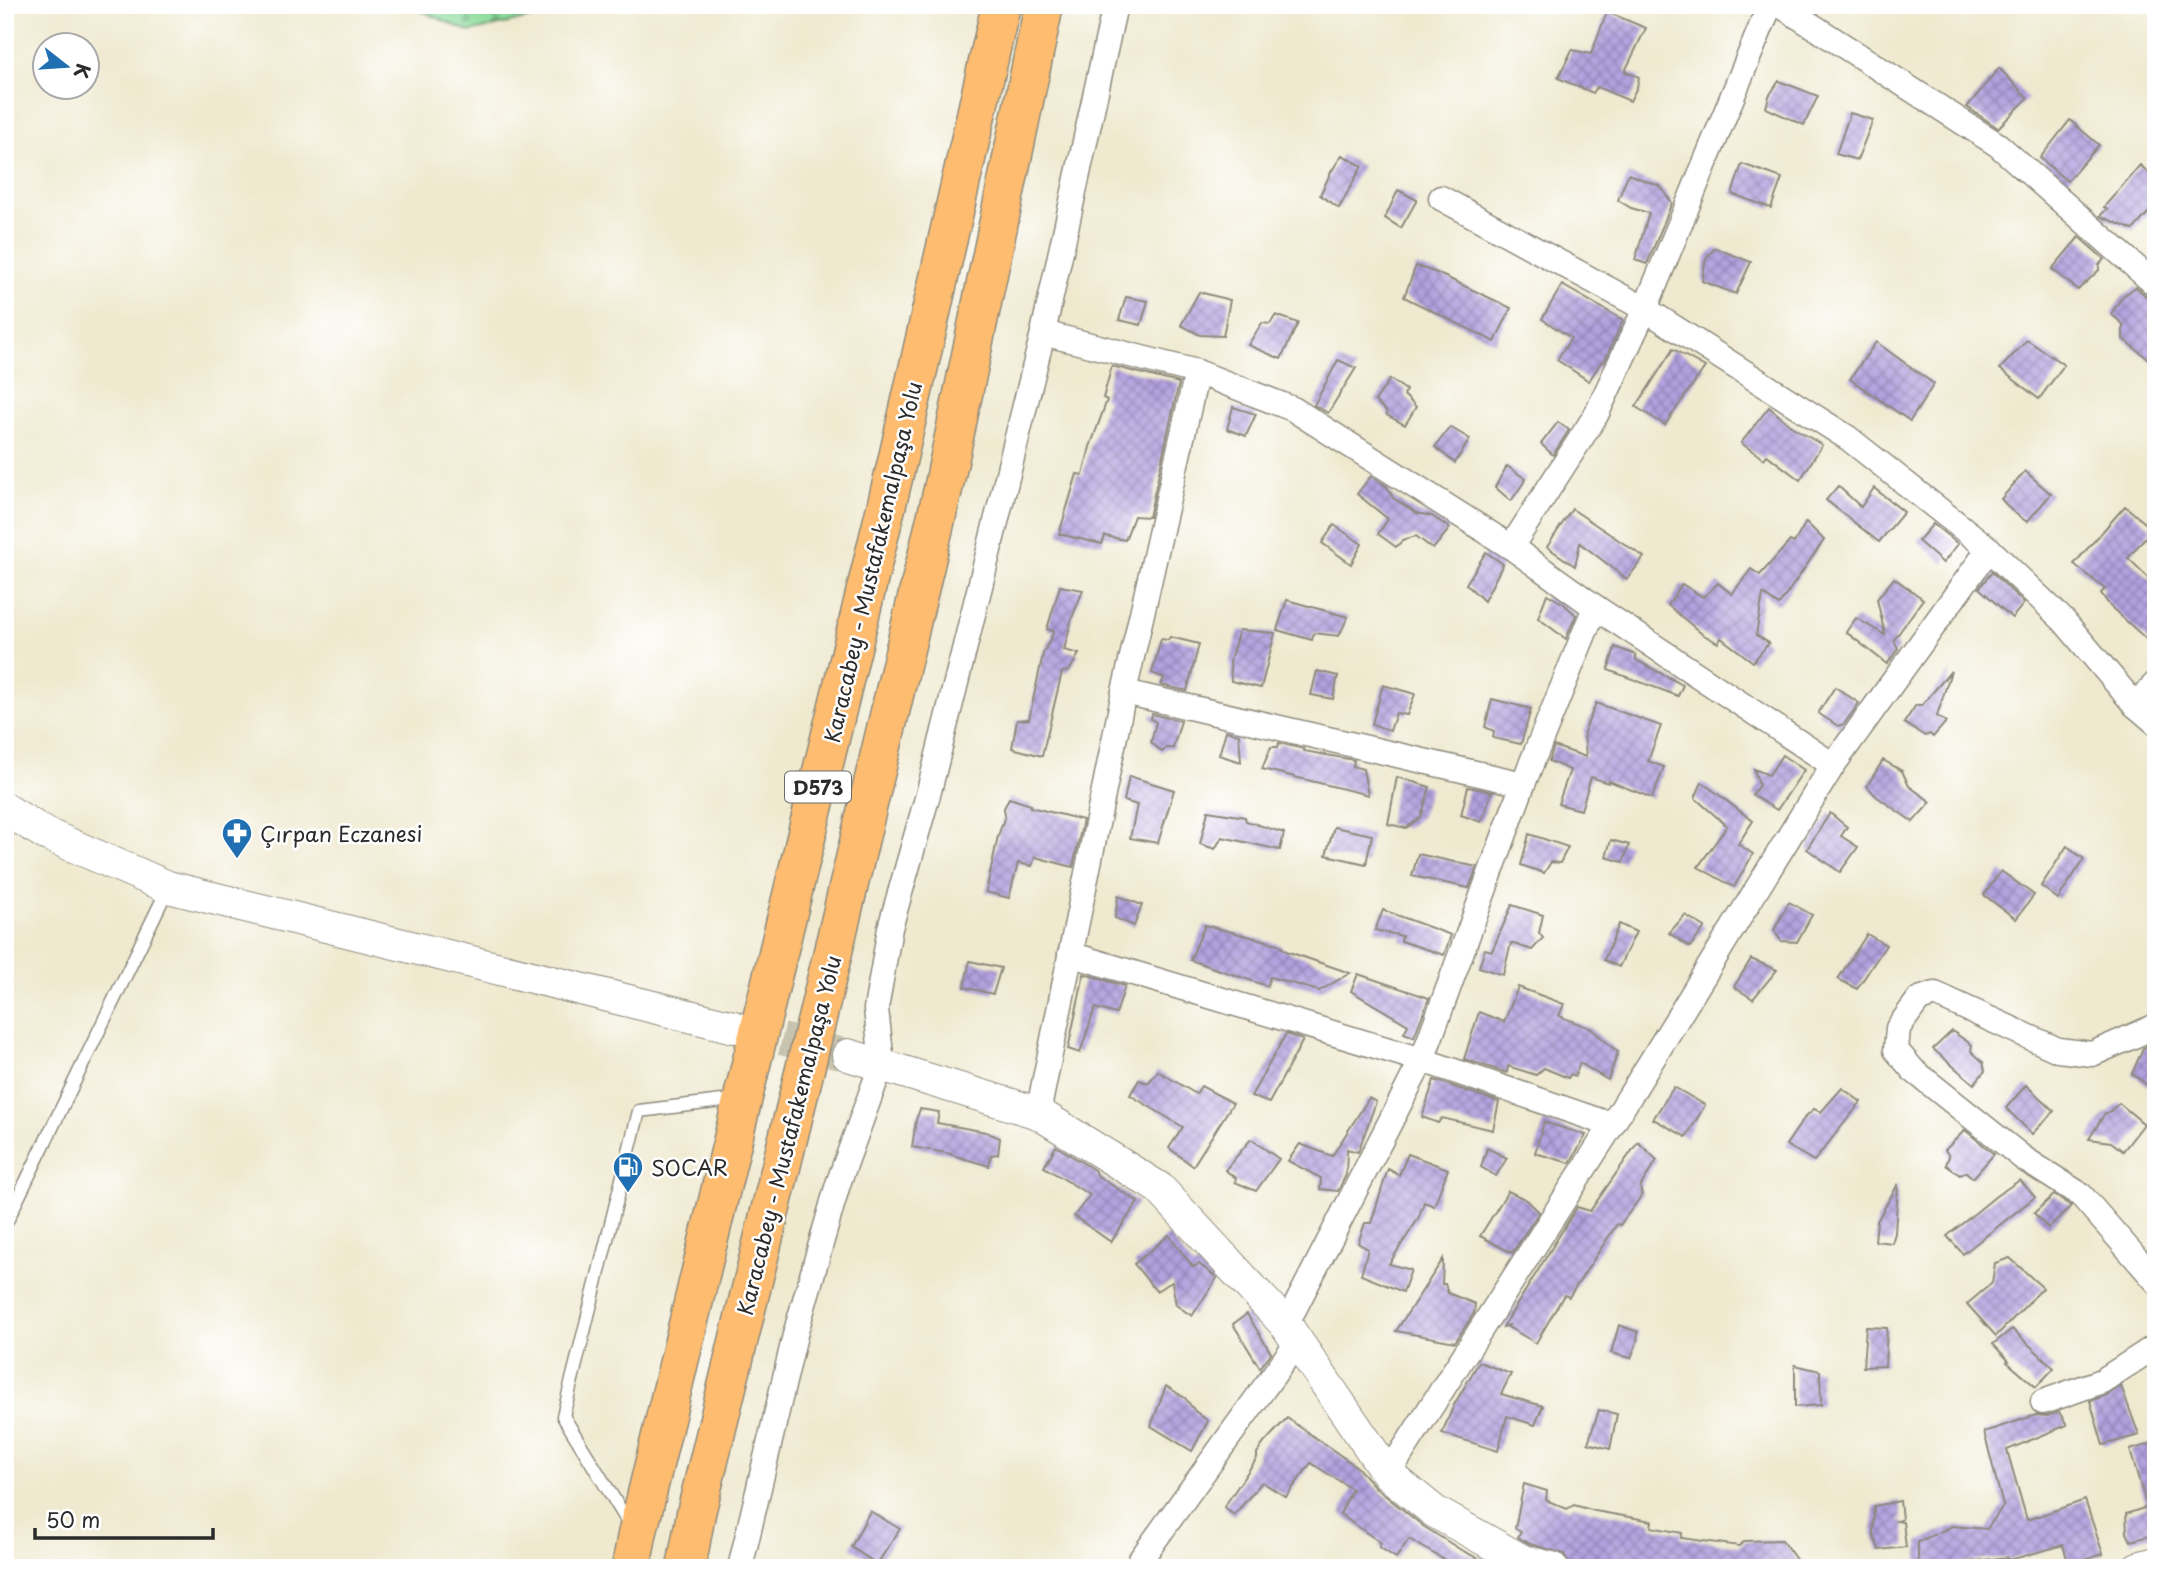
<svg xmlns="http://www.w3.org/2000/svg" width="2161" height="1573" font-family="'Playpen Sans',sans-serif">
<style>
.cemetery{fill:url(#cemetery-stones);stroke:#5c8463;stroke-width:2}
.building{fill:url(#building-cross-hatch)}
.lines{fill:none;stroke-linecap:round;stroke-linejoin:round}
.tertiary-tunnel{stroke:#c8c3ae;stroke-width:32;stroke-dasharray:32 16;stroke-linecap:butt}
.service-casing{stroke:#8d8a7d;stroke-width:15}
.minor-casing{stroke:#8d8a7d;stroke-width:27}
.tertiary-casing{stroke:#8d8a7d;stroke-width:34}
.trunk-casing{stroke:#8d8a7d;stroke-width:41}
.service{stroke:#fff;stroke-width:12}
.minor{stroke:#fff;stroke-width:24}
.tertiary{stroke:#fff;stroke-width:32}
.trunk{stroke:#fdbc70;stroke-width:38}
.labels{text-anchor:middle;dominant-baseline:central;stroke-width:5;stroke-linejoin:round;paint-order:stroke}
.shield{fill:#fff;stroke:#6b6b6b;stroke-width:2}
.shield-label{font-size:19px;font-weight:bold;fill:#2b2b2b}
.street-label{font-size:21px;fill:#2b2b2b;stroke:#fff}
.poi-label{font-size:21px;fill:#2b2b2b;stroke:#fff;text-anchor:start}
</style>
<defs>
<pattern id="cemetery-stones" width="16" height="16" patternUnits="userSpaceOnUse" patternTransform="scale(1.75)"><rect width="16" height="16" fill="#8cdc9b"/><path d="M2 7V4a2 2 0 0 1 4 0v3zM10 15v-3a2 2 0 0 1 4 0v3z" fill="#79bd86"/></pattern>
<pattern id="building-cross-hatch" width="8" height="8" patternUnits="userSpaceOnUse" patternTransform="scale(1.75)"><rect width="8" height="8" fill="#b3a1df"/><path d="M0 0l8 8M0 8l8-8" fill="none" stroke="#9283b5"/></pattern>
</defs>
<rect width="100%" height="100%" fill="#fff"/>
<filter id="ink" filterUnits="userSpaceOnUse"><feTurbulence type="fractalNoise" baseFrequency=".0143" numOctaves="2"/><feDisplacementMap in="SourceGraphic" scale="14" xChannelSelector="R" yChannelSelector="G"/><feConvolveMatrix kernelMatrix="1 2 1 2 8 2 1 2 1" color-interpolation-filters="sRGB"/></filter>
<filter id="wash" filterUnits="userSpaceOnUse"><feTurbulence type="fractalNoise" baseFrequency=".00686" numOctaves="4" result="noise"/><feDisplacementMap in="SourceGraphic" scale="28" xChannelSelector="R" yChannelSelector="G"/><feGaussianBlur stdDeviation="1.57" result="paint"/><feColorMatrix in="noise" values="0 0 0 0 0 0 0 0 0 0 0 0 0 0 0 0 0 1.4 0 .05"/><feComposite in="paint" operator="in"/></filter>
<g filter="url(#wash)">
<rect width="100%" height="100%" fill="#efe9cf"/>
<!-- cemetery -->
<polygon class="cemetery" points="408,5 585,5 470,32"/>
<g id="blocks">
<!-- building -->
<g class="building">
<polygon points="1607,12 1646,28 1625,71 1639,77 1637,87 1630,101 1597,87 1593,93 1558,78 1572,50 1591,54"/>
<polygon points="1999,68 2028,98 1998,128 1967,107"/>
<polygon points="1779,81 1818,96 1804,125 1766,108 1769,96"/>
<polygon points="1850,113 1873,120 1857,160 1836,154"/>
<polygon points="2070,120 2099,145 2067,181 2040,158"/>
<polygon points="1342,155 1362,166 1339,208 1320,195 1331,172"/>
<polygon points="1742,164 1782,178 1771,208 1732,194"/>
<polygon points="2140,165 2156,179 2156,204 2133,230 2100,216 2107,209 2104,207"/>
<polygon points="1628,174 1660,186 1672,203 1647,264 1635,260 1649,213 1631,208 1618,200"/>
<polygon points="1398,190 1417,200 1401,228 1385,218"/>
<polygon points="2079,237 2104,259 2099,265 2099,270 2078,290 2052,269"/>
<polygon points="1715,248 1751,262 1736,294 1702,281 1706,258"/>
<polygon points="1416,266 1437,273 1511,308 1495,342 1404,297"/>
<polygon points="1562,285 1623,320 1604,362 1601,362 1589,381 1557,360 1571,338 1542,319"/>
<polygon points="2136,287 2147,297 2156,299 2156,365 2123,339 2123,324 2111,314 2123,296"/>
<polygon points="1199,292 1230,300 1223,336 1200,335 1181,325"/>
<polygon points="1126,297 1148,301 1141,325 1119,320"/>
<polygon points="1276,315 1298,323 1281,359 1248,345 1262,323 1270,324"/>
<polygon points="2027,340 2064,365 2039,399 2000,369"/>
<polygon points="1876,342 1934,384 1910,421 1850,379"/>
<polygon points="1673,349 1705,367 1665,425 1636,407"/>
<polygon points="1338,360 1356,368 1328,413 1314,405"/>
<polygon points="1112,366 1179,383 1149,517 1134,516 1125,540 1105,536 1102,544 1059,534 1077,474 1083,475 1090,447 1107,400 1103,398"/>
<polygon points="1390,379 1406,390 1404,395 1416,407 1405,425 1387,415 1386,411 1375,401"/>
<polygon points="1233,407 1256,414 1246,436 1227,429"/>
<polygon points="1769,407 1791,426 1822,445 1800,480 1767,455 1764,459 1741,443"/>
<polygon points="1558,422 1569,430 1553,455 1541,444"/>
<polygon points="1450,427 1470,439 1455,463 1435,447"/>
<polygon points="1507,466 1526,479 1511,501 1495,487"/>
<polygon points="2025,471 2051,494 2027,522 2012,511 2001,499"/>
<polygon points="1371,476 1387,487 1393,498 1417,513 1432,516 1450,528 1433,549 1416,536 1403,540 1396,547 1378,534 1388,519 1357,494"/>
<polygon points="1838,486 1861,507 1874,488 1904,512 1879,542 1826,500"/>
<polygon points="2125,506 2152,529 2128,558 2156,585 2156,648 2110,606 2101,593 2105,589 2074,564"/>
<polygon points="1572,509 1644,557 1627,579 1580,543 1575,566 1547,547"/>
<polygon points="1806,522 1824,540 1779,605 1763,594 1756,635 1769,643 1753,662 1721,638 1718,643 1702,634 1668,605 1682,584 1703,597 1718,583 1732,594 1751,569 1760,575 1790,541 1794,543"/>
<polygon points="1933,524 1958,544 1943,563 1918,541"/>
<polygon points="1334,525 1362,544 1351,564 1322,543"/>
<polygon points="1486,552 1503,564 1484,601 1466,584"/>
<polygon points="1992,572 2024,603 2012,618 1979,588"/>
<polygon points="1894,578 1923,599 1894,640 1898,649 1887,664 1846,632 1856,618 1885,635 1877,599"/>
<polygon points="1060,586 1083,590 1072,618 1064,650 1079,654 1069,671 1062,672 1042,756 1012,748 1017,720 1029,719 1043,654 1054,631 1047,629"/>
<polygon points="1547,594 1564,604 1576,615 1566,639 1538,618"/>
<polygon points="1287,600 1348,617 1339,636 1314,633 1312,640 1277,630"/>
<polygon points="1239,630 1275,633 1261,688 1231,681 1230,660"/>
<polygon points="1170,637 1199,644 1187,691 1161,685 1164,678 1152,673 1161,639 1168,640"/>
<polygon points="1615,647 1636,655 1636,660 1683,685 1678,696 1608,670"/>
<polygon points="1317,671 1338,676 1333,699 1311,695"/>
<polygon points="1951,671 1937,716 1946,722 1933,737 1930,734 1925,736 1904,723 1916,705 1922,705"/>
<polygon points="1383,685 1415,694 1407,715 1396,713 1390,731 1372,724"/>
<polygon points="1835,687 1859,703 1844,724 1838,726 1818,713"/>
<polygon points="1492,699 1531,709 1521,744 1493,738 1494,731 1485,727"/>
<polygon points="1596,703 1661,726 1648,761 1664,767 1652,798 1609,781 1608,783 1591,777 1581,810 1558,804 1570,770 1549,761 1554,746 1586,757 1584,732"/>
<polygon points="1152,714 1181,721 1173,748 1166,748 1162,752 1151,742 1156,722 1151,719"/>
<polygon points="1226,731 1239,734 1241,762 1219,755"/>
<polygon points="1279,743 1304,749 1304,751 1354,760 1353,766 1363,769 1368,795 1262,769 1271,747 1278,747"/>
<polygon points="1782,755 1804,770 1777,810 1752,795 1759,785 1754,769 1769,775"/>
<polygon points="1883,760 1902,771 1909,786 1931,802 1913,822 1876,796 1867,786"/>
<polygon points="1129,776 1174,790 1158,843 1130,838 1137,805 1124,801"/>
<polygon points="1397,777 1430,787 1421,817 1406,828 1388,824"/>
<polygon points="1702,782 1753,821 1738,844 1753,854 1734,887 1698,867 1727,826 1695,798"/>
<polygon points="1468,787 1492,792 1481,822 1461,815"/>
<polygon points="1009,798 1031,805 1030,807 1083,820 1073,867 1035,857 1032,866 1018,863 1009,898 986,892 998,836 1005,816 1004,808"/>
<polygon points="1208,811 1245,817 1246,821 1284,833 1280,850 1222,837 1215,849 1200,844"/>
<polygon points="1830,813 1847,827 1841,836 1858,847 1840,872 1807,849"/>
<polygon points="1334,827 1372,835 1366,864 1326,855"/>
<polygon points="1529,834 1568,847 1560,863 1551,862 1544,873 1521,865"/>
<polygon points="1611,840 1629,845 1623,862 1606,857"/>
<polygon points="2067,846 2084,859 2058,899 2041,886"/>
<polygon points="1418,854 1477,867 1469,888 1412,876"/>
<polygon points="2001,871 2034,895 2016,919 1984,895"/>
<polygon points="1118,896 1142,905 1134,926 1115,918"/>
<polygon points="1789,902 1812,915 1797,942 1781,941 1774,930"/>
<polygon points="1512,905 1543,915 1539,933 1543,938 1532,950 1511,943 1503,975 1479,967 1485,949 1492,951"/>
<polygon points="1383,910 1451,935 1444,955 1401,941 1402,936 1375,930"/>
<polygon points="1685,915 1705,927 1690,947 1669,933"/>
<polygon points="1619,924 1636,932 1619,967 1604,960"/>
<polygon points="1205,925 1278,944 1286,951 1350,973 1319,991 1270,977 1267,986 1190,960"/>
<polygon points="1867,934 1886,945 1857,989 1838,979"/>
<polygon points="1751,959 1777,970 1753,999 1734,987"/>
<polygon points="970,961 1001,968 993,994 964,987"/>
<polygon points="1084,974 1125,986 1116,1014 1095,1008 1080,1053 1068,1049"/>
<polygon points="1358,974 1429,998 1414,1037 1404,1033 1408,1025 1351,991"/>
<polygon points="1518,987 1564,1004 1559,1016 1590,1028 1618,1052 1608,1080 1580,1063 1575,1076 1571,1074 1568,1078 1544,1068 1536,1075 1508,1066 1507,1073 1464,1059 1479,1012 1504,1022"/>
<polygon points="1952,1031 1972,1045 1971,1051 1983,1062 1985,1071 1974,1084 1933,1049"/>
<polygon points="1286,1034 1303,1040 1269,1103 1251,1096"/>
<polygon points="2156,1043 2156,1091 2132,1074 2143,1048"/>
<polygon points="1158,1071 1196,1094 1201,1086 1233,1103 1193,1166 1169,1148 1183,1127 1130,1095 1139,1080 1148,1083"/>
<polygon points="1434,1080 1499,1102 1493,1130 1442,1118 1438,1123 1422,1117"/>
<polygon points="2026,1085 2054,1111 2032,1134 2006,1108"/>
<polygon points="1674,1087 1705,1105 1686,1137 1653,1119"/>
<polygon points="1842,1088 1861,1102 1814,1161 1786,1145 1805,1117 1814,1109 1821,1112"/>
<polygon points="1369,1098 1376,1102 1358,1152 1347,1149 1346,1175 1338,1191 1320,1189 1321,1178 1288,1161 1300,1144 1332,1156"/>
<polygon points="2119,1103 2144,1124 2123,1151 2111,1142 2089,1139 2105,1113 2107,1114"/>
<polygon points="920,1109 939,1112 937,1123 986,1132 1000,1138 998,1154 991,1155 989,1166 952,1155 952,1154 912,1147 916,1120"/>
<polygon points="1544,1122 1586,1135 1570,1163 1535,1153"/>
<polygon points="1965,1130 1994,1154 1973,1178 1966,1172 1960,1175 1946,1165 1949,1156 1945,1150"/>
<polygon points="1251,1139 1279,1159 1256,1191 1235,1182 1236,1178 1225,1170"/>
<polygon points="1638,1142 1657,1160 1640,1187 1642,1195 1620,1225 1617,1224 1569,1297 1564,1295 1536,1343 1508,1327 1509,1325 1503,1327 1577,1207 1590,1211"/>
<polygon points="1056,1146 1094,1170 1098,1176 1138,1202 1111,1242 1074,1216 1090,1195 1044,1167"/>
<polygon points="1487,1148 1507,1158 1496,1176 1481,1167"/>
<polygon points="1408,1154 1448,1169 1434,1206 1424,1202 1418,1219 1389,1264 1411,1270 1403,1292 1361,1275 1368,1249 1358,1243 1365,1223 1371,1223 1388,1169 1399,1175"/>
<polygon points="2020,1180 2035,1197 1963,1254 1947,1236 1996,1196"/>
<polygon points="1898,1184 1895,1233 1892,1243 1875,1241 1877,1221"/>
<polygon points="1508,1191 1527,1200 1539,1212 1512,1253 1480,1236"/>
<polygon points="2054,1195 2071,1206 2048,1228 2034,1213"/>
<polygon points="1169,1235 1193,1267 1199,1264 1217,1278 1192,1316 1176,1305 1172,1282 1156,1291 1134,1264"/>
<polygon points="2010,1258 2043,1288 1996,1336 1967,1304 1992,1283 1995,1263"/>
<polygon points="1443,1259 1442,1284 1445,1284 1448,1293 1475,1304 1474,1313 1455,1342 1396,1331"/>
<polygon points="1247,1314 1271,1353 1260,1368 1233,1324"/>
<polygon points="1619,1325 1638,1332 1637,1342 1631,1358 1611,1353"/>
<polygon points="1866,1327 1887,1328 1885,1366 1863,1367"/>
<polygon points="2012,1329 2054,1368 2036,1387 2007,1362 2009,1361 1993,1344"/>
<polygon points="1479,1362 1511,1374 1501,1394 1543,1406 1535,1425 1507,1416 1498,1451 1442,1433 1454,1405"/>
<polygon points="1795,1365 1820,1371 1821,1405 1795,1407"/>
<polygon points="1166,1386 1185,1398 1195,1411 1208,1421 1192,1451 1151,1426"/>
<polygon points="2121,1386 2139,1435 2103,1445 2090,1401 2107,1395"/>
<polygon points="1599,1410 1617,1414 1610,1449 1588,1443"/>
<polygon points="2059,1412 2067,1425 2007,1450 2027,1520 2085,1500 2103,1554 2069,1565 2063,1545 2010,1560 2007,1557 1946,1565 1918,1564 1918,1542 1952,1526 1987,1529 2003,1506 1984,1432 2036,1415 2047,1416"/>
<polygon points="1287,1418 1357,1467 1376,1488 1423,1526 1461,1550 1497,1568 1458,1568 1409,1539 1396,1558 1379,1547 1381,1543 1340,1514 1352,1489 1311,1463 1286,1497 1262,1482 1234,1515 1224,1507 1257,1458 1257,1453 1264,1443"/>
<polygon points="2156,1442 2156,1534 2131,1541 2127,1533 2126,1514 2147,1507 2130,1450"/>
<polygon points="1524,1484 1547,1491 1546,1500 1567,1509 1574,1505 1595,1511 1652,1521 1651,1527 1682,1533 1681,1538 1739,1546 1745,1541 1782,1540 1802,1568 1659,1568 1606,1560 1605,1568 1570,1568 1564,1554 1530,1544 1518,1537 1521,1531 1515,1528"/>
<polygon points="1900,1501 1902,1519 1897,1521 1903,1522 1906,1547 1879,1550 1873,1533 1874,1506"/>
<polygon points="870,1511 900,1529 877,1564 851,1547"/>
</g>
</g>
</g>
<g filter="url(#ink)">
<use href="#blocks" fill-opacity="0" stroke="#8d8a7d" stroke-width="2"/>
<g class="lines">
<!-- tertiary-tunnel -->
<polyline class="tertiary-tunnel" points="735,1028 848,1055"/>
<!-- service casing -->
<g class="service-casing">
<g id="service">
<polyline points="5,1225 168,888"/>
<polyline points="631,1527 563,1416 639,1111 739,1099"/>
</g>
</g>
<!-- minor casing -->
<g class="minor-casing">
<g id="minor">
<polyline points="1780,5 1998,145 2156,285"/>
<polyline points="1441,198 1645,309 1848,438 1989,549 2064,621 2135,705 2156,723"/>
<polyline points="1043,333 1197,372 1293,409 1511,547 1595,607 1833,765"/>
<polyline points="1511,547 1596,415 1645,309 1770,5"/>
<polyline points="1124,692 1523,784"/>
<polyline points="2135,705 2156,683"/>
<polyline points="1070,954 1422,1060 1612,1125"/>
<polyline points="2156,1029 2154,1027 2092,1054 2058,1050 1935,994 1919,999 1898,1028 1896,1050 1913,1070 2023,1158 2081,1195 2156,1281"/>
<polyline points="1038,1113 1124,692 1197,372"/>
<polyline points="1286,1325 1422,1060 1523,784 1595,607"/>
<polyline points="2043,1402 2102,1381 2156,1346"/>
<polyline points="1388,1474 1612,1125 1833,765 1989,549"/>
<polyline points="740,1568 795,1335 838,1184 882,1063 876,1009 890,928 929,791 1043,333 1115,5"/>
<polyline points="1138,1568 1141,1559 1298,1341"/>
</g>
</g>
<!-- tertiary casing -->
<g class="tertiary-casing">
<g id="tertiary">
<polyline points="5,809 46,834 168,887 734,1027"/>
<polyline points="848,1055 1038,1113 1159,1188 1286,1325 1388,1474 1435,1512 1523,1561 1552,1568"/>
<polyline points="2138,1568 2156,1563"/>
</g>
</g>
<!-- trunk casing -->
<g class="trunk-casing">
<g id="trunk">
<polyline points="631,1568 637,1535 897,462 1001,5"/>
<polyline points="686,1568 696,1513 806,1065 944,485 1044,5"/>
</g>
</g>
<!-- service -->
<use href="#service" class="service"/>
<!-- minor -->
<use href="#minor" class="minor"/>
<!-- tertiary -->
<use href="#tertiary" class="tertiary"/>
<!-- trunk -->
<use href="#trunk" class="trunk"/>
</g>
</g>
<!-- icons -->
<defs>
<g id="pharmacy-pin" transform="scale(1.575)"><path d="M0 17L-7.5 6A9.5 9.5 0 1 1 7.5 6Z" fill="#1f6fb2" stroke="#fff"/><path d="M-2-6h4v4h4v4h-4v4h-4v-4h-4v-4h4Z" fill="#fff"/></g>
<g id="fuel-pin" transform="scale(1.575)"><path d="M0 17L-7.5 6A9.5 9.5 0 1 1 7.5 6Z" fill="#1f6fb2" stroke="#fff"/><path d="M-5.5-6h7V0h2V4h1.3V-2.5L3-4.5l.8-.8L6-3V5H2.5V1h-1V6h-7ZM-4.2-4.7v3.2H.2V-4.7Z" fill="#fff"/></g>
</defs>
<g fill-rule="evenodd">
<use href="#pharmacy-pin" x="237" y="833"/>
<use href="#fuel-pin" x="628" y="1167"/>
</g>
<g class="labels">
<!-- shield labels -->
<rect class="shield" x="785" y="771.5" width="66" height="31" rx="5"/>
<g class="shield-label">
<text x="818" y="787">D573</text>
</g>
<!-- street labels -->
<g class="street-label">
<text transform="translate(872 562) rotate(-77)">Karacabey - Mustafakemalpaşa Yolu</text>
<text transform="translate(788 1135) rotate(-76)">Karacabey - Mustafakemalpaşa Yolu</text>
</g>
<!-- poi labels -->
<g class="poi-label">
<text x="260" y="833">Çırpan Eczanesi</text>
<text x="651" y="1167">SOCAR</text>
</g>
</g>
<!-- margin -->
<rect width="2161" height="1573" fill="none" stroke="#fff" stroke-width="28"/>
<!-- north arrow -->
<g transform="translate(66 66) rotate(107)"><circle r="33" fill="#ffffff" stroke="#aaaaaa" stroke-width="2"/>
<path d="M0-5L12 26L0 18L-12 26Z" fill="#1f6fb2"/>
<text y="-10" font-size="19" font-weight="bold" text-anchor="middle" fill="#2b2b2b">K</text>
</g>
<!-- scale -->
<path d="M35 1528v10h178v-10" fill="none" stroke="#2b2b2b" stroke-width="3.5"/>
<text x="46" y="1528" font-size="21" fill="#2b2b2b" stroke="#ffffff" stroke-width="5" paint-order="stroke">50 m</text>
</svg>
